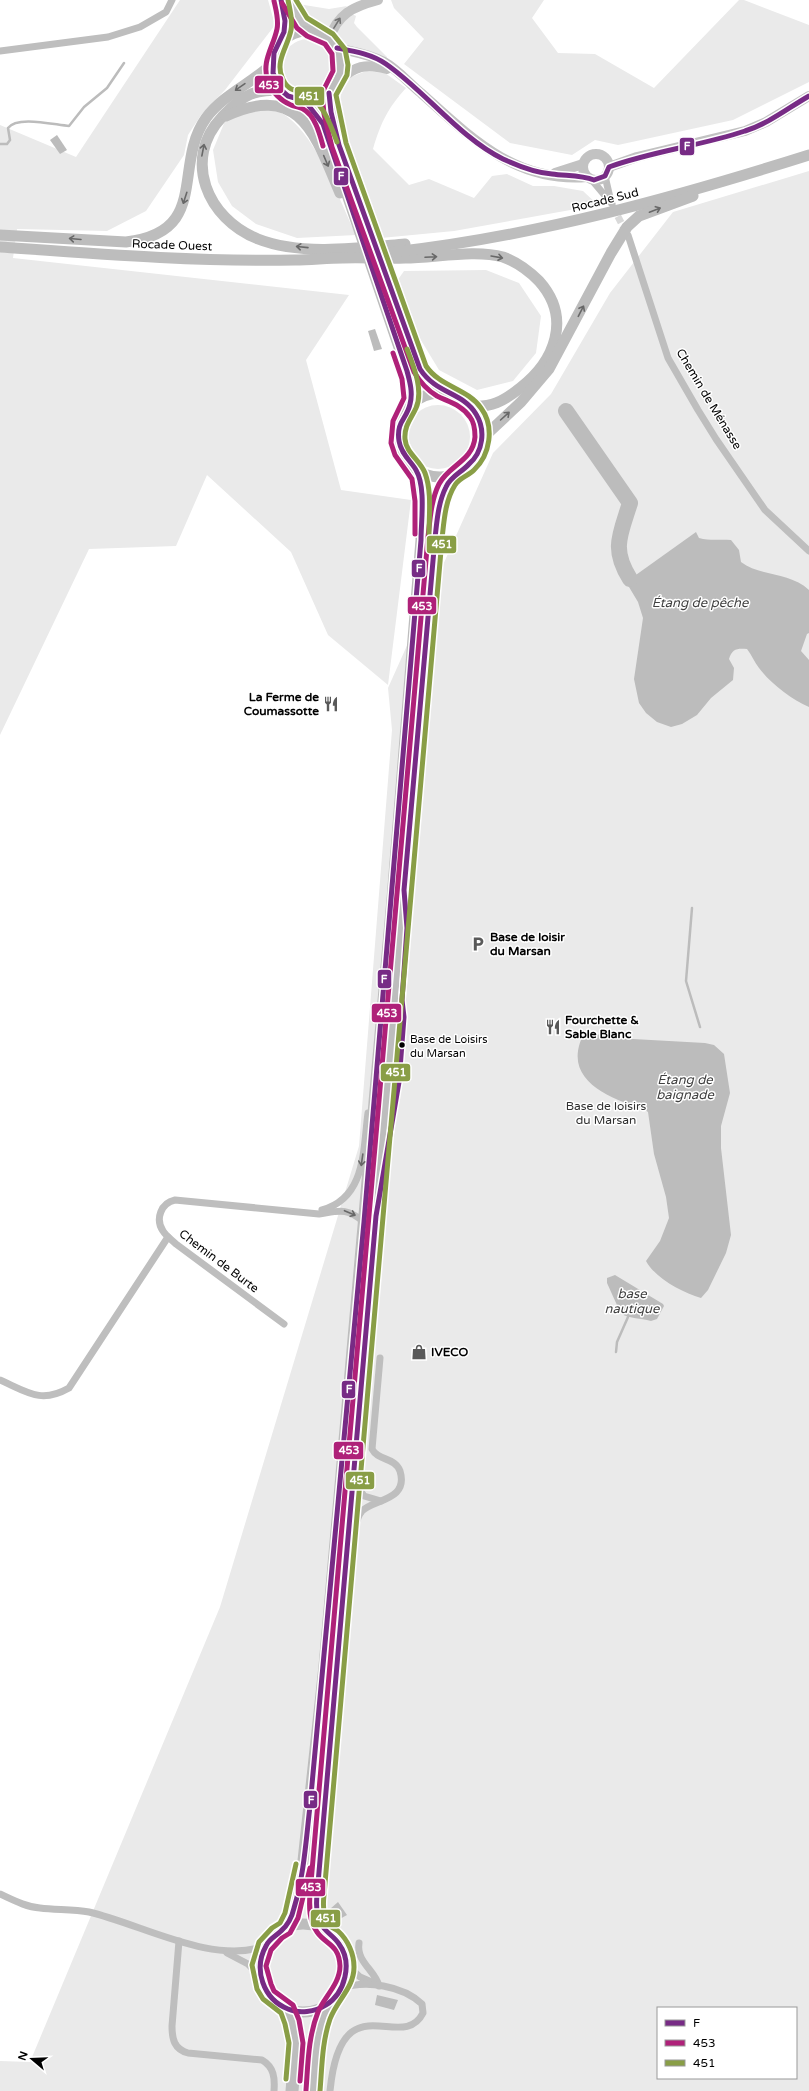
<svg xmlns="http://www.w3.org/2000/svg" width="809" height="2091" font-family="'Varela Round',sans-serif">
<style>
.green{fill:#eaeaea;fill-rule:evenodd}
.water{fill:#bcbcbc}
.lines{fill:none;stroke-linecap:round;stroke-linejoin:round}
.stream{stroke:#bcbcbc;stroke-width:2.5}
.river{stroke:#bcbcbc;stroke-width:16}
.street-tunnel{stroke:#d9d9d9;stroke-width:7;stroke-dasharray:7 3.5;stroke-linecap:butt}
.street{stroke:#bebebe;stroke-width:7}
.secondary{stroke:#c2c2c2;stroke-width:10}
.primary{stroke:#bdbdbd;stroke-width:11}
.highway{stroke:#bdbdbd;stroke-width:13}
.bus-1-casing{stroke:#fff;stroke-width:8}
.bus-2-casing{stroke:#fff;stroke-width:8}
.bus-3-casing{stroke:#fff;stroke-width:8}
.bus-1{stroke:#772b85;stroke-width:5}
.bus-2{stroke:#af2179;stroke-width:5}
.bus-3{stroke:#899e46;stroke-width:5}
.oneway{stroke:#747474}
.oneway2{stroke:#686868}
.bus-dot{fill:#000;stroke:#fff;stroke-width:1.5}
.labels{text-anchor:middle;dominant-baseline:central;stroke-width:3;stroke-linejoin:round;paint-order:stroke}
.bus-label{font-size:11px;fill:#000;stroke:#fff;text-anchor:start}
.street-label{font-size:12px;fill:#000;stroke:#fff}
.poi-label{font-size:12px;font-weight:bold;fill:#000;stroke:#fff;text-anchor:start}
.park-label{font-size:12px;fill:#303030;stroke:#fff}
.water-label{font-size:13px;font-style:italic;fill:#414141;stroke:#fff}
.line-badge{stroke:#fff;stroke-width:1.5}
.badge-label{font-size:11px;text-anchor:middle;font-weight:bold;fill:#fff}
</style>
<rect width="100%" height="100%" fill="#fff"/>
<!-- green -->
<g class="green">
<polygon points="180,0 268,0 275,25 225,90 201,115 188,135 184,155 146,211 107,231 17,229 13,258 349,295 306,360 341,490 411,500 388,685 328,635 291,552 207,475 176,546 89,549 0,735 0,125 76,157"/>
<polygon points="391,0 544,0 532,18 558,53 595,54 654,88 739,0 744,0 809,25 809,82 733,120 618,145 595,140 572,155 510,143 404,64 424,39 394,8"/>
<polygon points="298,4 329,9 347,6 328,30 305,20"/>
<path d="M352 14 356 16 354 23 357 27 387 57 385 60C368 54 339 50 336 28Z"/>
<circle cx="308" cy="65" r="26"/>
<path d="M366 71 385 73 406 88C388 108 381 122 373 149L409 185 429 179 474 198 492 176 507 174 533 186H554L583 191 598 205 454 231 381 238 339 128 338 106 342 91 351 77Z"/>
<path d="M247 105C256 107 269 107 277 111 313 125 340 201 356 235L297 238 256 224 232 206 218 182 213 150 225 121Z"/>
<path d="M809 171V2091H0V2061L30 2062 220 1607 359 1146 392 730 388 688 493 453 551 394 610 293 673 212ZM658 2008H796V2078H658Z"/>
<polygon points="486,270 519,283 541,316 536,353 513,381 477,390 439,370 419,337 397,281 404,271"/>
<circle cx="438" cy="437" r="32"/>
</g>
<!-- water -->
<g class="water">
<polygon points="57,135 67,150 60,154 50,140"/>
<polygon points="375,329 382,349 374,351 368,331"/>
<path d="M696 532 699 538C710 541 720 539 731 540L739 550 741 562C761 577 790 572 809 590V633L807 634 801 651 809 660V707C791 699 771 684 759 668 754 662 752 655 747 649 737 648 732 649 729 659L734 668 733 680 711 698 697 715 682 724 671 727 657 722 646 713 639 703 634 679 643 618 638 602 626 582Z"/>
<path d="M586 1032 615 1038 705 1043 714 1045 724 1054 730 1093 721 1126V1148L731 1235 726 1253 708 1290 701 1298C682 1292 656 1279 646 1261L660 1241 669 1218 666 1197 654 1154 648 1112 644 1109C618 1101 573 1086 578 1051 579 1045 581 1037 586 1032Z"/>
<path d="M615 1275 663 1304 664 1306 657 1319 651 1321C640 1318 631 1319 621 1314L607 1283V1278Z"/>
<polygon points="338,1902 347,1915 338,1920 330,1909"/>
<polygon points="377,1995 398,2000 394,2010 375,2005"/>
</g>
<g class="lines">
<!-- stream -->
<g class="stream">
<path d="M0 144H7L10 140 8 128C17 115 55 125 69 126L84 107 107 88 124 63"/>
<polyline points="692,908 686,981 700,1027"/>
<polyline points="616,1352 617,1342 628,1317"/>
</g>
<!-- river -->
<path class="river" d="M566 411 630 503C620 535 611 549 630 579"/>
<!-- street-tunnel -->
<polyline class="street-tunnel" points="613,207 626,232"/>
<!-- street -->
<g class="street">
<polyline points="0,51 108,37 140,27 166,12 172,0"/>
<polyline points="605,176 611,202"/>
<polyline points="591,179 612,204"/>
<polyline points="628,235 668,358 698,410 716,439 765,510 809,551"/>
<path d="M322 1210C366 1198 363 1150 368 1113"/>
<path d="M284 1324 176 1244C172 1240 166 1236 163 1231 155 1219 161 1203 175 1200L319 1214C339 1211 346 1207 364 1222"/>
<path d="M0 1380C27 1392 41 1404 69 1388L168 1237"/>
<polyline points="353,1480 364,1496 381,1501"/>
<path d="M350 1577C352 1560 351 1524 362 1511 373 1499 409 1501 400 1471 395 1457 378 1461 372 1449L380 1358"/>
<path d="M0 1894C13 1900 26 1907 40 1908 56 1910 73 1909 89 1912 141 1924 212 1965 265 1946"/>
<path d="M179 1941 172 2026C172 2039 174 2049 188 2053L262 2060C274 2067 275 2078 274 2091"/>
<path d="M359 1943C356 1962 375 1970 379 1986"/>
<polyline points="227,1953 248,1964 260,1976"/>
<polyline points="347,1965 360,1977 374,1983"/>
<path d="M330 2091C341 1979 402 2055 423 2013L422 2004C403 1986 365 1979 341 1989"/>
</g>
<!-- secondary -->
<g class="secondary">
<polyline points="288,0 297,17 311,31"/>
<path d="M329 39C338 14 352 7 378 0"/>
<polyline points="280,44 285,21 281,0"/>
<path d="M337 48C353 52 369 54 384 62 397 69 409 83 421 93 470 137 515 183 587 177"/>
<path d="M339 81C354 66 366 63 387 69"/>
<circle cx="596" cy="167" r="13"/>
<polyline points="609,167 637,157 745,131 766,122 809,96"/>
<polyline points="555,173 583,164"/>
</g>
<!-- primary -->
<g class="primary">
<circle cx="307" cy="66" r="35"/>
<path d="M281 90C271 90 260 91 251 94 239 99 231 108 222 117 182 159 207 219 258 239 301 256 360 248 405 244"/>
<polyline points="329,93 331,112 339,145 420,369 430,383 445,393"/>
<polyline points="305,101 323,124 407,371 411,388 410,406"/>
<path d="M226 116C301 81 316 137 340 193"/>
<path d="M0 235 126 242C211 232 172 166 206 118 224 94 251 84 272 64"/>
<path d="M0 247C98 254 197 262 295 260 311 260 327 258 343 258 363 257 384 259 405 258 434 258 475 249 503 257 517 262 529 271 539 281 572 318 555 361 520 388 504 401 491 408 470 406"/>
<path d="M394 252C536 236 673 198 809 155"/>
<circle cx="440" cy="435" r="42"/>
<polyline points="480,446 488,433 521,402 549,369 611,253 627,227 639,216 693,196"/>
<circle cx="303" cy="1968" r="44"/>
<polyline points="285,1928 296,1903 301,1879 324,1666 392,899 421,540 422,497 416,470"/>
<path d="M323 1929 317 1912V1890L435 538C438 515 440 493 454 475"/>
</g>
<!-- highway -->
<g class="highway">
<polyline points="287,2009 292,2022 296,2043 292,2091"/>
<polyline points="313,2091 322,2024 330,2002"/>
</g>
<!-- bus-1 casing -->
<g class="bus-1-casing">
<g id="bus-1">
<path d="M281 0 285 21 284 32 274 53 273 73 281 90 288 96 305 101 323 124 407 371C410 382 413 393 410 404 407 419 396 421 399 441 401 454 411 461 416 470 426 487 421 521 421 540L364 1222 310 1806C306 1840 304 1875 294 1908 292 1917 288 1925 281 1931 276 1936 269 1939 266 1946 253 1969 263 1999 288 2009 299 2014 315 2012 326 2005 345 1993 353 1963 339 1944 334 1936 325 1932 321 1924 316 1915 316 1905 317 1895L376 1216 399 1082 404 1017 402 1000 407 928 404 890 435 538C437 521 438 503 446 487 451 476 461 473 469 464 483 452 486 430 476 414 463 392 436 394 420 369L339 145 331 112 329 93"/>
<path d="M337 48C353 51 372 54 386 64 425 91 460 138 503 159 518 166 536 173 552 174 566 176 581 175 594 180L605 176 609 167C653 151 700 146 745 131 768 124 788 108 809 96"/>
</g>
</g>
<!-- bus-2 casing -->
<g class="bus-2-casing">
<g id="bus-2">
<path d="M274 1C276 10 279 20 277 29 273 48 261 61 268 82 272 92 281 101 291 105 295 107 300 107 303 109 315 115 320 135 323 146"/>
<path d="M282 3 297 28 307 36 325 44 332 54 333 71 322 93 324 114 332 147 414 372C420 382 427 390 437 396 449 402 462 405 470 417 474 422 475 430 475 437 473 461 449 465 439 484 431 500 430 520 428 537L310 1894C309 1907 309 1921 317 1932 326 1945 339 1944 340 1966 340 1984 324 1997 318 2012 308 2037 308 2065 306 2090"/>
<polyline points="393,353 402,379 404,398 393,421 391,443 395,455 412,479 415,501 415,534"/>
<polyline points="300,2081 303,2043 299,2020 293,2005 274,1991 271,1984 266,1966 271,1950 282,1938 290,1933 298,1918 310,1868"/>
</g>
</g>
<!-- bus-3 casing -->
<g class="bus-3-casing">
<g id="bus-3">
<path d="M288 0C290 10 293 20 291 30 288 46 275 61 282 77 288 94 300 89 311 97 325 108 331 126 337 142"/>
<path d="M296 0 307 18 333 34 345 49 348 65 347 75 336 95 346 143 426 366C440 387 467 388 481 408 495 427 490 455 474 470 468 476 459 478 455 485 445 501 444 521 442 539L324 1895C323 1904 323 1914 327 1922 329 1927 334 1928 338 1931 348 1940 354 1954 354 1967 354 1988 337 2000 330 2019 322 2042 322 2067 320 2091"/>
<path d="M407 349C413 365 424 390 416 408 411 419 404 426 405 439 406 453 420 460 425 473 432 492 429 514 429 534"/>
<polyline points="286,2079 289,2043 285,2024 281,2013 263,1999 257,1989 252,1965 259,1942 272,1928 280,1923 285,1913 296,1864"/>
</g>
</g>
<!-- bus-1 -->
<use href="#bus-1" class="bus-1"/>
<!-- bus-2 -->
<use href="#bus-2" class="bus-2"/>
<!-- bus-3 -->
<use href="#bus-3" class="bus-3"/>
</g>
<!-- one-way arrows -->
<defs><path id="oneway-shaft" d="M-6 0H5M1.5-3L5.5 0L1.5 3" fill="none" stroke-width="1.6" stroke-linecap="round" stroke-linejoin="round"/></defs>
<use class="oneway" href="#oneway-shaft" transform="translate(337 23) rotate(-58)"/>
<g class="oneway2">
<use href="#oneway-shaft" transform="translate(240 87) rotate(145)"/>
<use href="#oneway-shaft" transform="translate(203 150) rotate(-79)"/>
<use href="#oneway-shaft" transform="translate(326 161) rotate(67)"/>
<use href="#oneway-shaft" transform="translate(185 198) rotate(108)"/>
<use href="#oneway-shaft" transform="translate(655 210) rotate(-21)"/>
<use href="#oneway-shaft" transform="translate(75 239) rotate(-175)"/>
<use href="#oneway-shaft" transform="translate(302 247) rotate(-174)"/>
<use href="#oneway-shaft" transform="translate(431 257) rotate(-3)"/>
<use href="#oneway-shaft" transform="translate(497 257) rotate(10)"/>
<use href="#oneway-shaft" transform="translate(581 311) rotate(-63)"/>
<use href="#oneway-shaft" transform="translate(505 416) rotate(-42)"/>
<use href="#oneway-shaft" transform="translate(362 1160) rotate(98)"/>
<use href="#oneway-shaft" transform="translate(350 1213) rotate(23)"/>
</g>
<!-- icons -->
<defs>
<g id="restaurant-bare" transform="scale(1.2)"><path d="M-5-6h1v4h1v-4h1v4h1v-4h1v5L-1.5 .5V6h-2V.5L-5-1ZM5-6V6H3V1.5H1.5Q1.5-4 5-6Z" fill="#595959" stroke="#fff" stroke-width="2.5" paint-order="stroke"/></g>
<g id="parking-bare" transform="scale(1.2)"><path d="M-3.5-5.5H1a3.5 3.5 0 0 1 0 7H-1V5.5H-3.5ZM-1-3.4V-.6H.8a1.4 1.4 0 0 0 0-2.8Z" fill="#595959" stroke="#fff" stroke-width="2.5" paint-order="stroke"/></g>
<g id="shop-bare" transform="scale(1.2)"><path d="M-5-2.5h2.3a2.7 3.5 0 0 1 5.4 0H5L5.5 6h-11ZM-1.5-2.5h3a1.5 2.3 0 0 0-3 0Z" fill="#595959" stroke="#fff" stroke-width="2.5" paint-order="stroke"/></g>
</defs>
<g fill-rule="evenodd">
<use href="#restaurant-bare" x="331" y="704"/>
<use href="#parking-bare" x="478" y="944"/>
<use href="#restaurant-bare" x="553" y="1027"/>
<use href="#shop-bare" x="419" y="1352"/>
</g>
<!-- markers -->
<circle class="bus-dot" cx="402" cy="1045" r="3.5"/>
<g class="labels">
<!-- bus labels -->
<g class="bus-label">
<text x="410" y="1039">Base de Loisirs<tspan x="410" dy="14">du Marsan</tspan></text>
</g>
<!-- street labels -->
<g class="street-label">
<text transform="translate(605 200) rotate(-14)">Rocade Sud</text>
<text transform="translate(172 245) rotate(2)">Rocade Ouest</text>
<text transform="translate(709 399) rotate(59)">Chemin de Ménasse</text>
<text transform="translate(219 1261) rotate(37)">Chemin de Burte</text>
</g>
<!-- poi labels -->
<g class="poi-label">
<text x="319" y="697" text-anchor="end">La Ferme de<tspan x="319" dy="14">Coumassotte</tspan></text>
<text x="490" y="937">Base de loisir<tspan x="490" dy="14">du Marsan</tspan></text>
<text x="565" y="1020">Fourchette &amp;<tspan x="565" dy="14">Sable Blanc</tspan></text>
<text x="431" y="1352">IVECO</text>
</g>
<!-- park labels -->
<g class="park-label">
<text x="606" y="1106">Base de loisirs<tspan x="606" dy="14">du Marsan</tspan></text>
</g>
<!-- water labels -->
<g class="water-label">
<text x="700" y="603">Étang de pêche</text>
<text x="685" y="1080">Étang de<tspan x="685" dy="15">baignade</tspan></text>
<text x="632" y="1294">base<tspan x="632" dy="15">nautique</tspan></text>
</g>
</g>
<g class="line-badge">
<rect x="254" y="75" width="30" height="19" rx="4" fill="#af2179"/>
<rect x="294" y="86" width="31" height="20" rx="4" fill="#899e46"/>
<rect x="679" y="137" width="16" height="19" rx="4" fill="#772b85"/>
<rect x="333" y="167" width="16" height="19" rx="4" fill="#772b85"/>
<rect x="426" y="535" width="31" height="19" rx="4" fill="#899e46"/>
<rect x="411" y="559" width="15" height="19" rx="4" fill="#772b85"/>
<rect x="407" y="596" width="30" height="19" rx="4" fill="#af2179"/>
<rect x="377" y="969" width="15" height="20" rx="4" fill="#772b85"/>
<rect x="371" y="1003" width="31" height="20" rx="4" fill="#af2179"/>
<rect x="380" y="1063" width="31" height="19" rx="4" fill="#899e46"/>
<rect x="341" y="1380" width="15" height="19" rx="4" fill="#772b85"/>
<rect x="333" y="1441" width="31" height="19" rx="4" fill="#af2179"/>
<rect x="345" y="1471" width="30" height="19" rx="4" fill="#899e46"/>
<rect x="303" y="1790" width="15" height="19" rx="4" fill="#772b85"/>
<rect x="295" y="1878" width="31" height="19" rx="4" fill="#af2179"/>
<rect x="310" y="1909" width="31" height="19" rx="4" fill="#899e46"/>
</g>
<g class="badge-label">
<text x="269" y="89">453</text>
<text x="309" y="100">451</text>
<text x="687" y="150">F</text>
<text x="341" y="180">F</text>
<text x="442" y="548">451</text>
<text x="419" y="572">F</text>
<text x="422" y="610">453</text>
<text x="384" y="983">F</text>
<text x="387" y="1017">453</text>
<text x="396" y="1076">451</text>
<text x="349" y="1393">F</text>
<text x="349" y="1454">453</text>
<text x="360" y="1484">451</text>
<text x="311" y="1804">F</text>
<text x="311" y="1891">453</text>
<text x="326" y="1922">451</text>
</g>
<!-- legend -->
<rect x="657" y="2007" width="140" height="72" fill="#ffffff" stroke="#999999"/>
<rect x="665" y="2020" width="20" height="6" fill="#772b85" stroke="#999999"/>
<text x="693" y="2027" font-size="12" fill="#000000">F</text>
<rect x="665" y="2040" width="20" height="6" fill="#af2179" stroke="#999999"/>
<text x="693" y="2047" font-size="12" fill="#000000">453</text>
<rect x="665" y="2060" width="20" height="6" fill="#899e46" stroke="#999999"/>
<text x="693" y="2067" font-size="12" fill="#000000">451</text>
<!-- north arrow -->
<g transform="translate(32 2059) rotate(289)" stroke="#ffffff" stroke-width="3" paint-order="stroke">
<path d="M0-3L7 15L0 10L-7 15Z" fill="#000000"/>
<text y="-6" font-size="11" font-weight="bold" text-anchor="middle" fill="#000000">N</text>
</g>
</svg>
